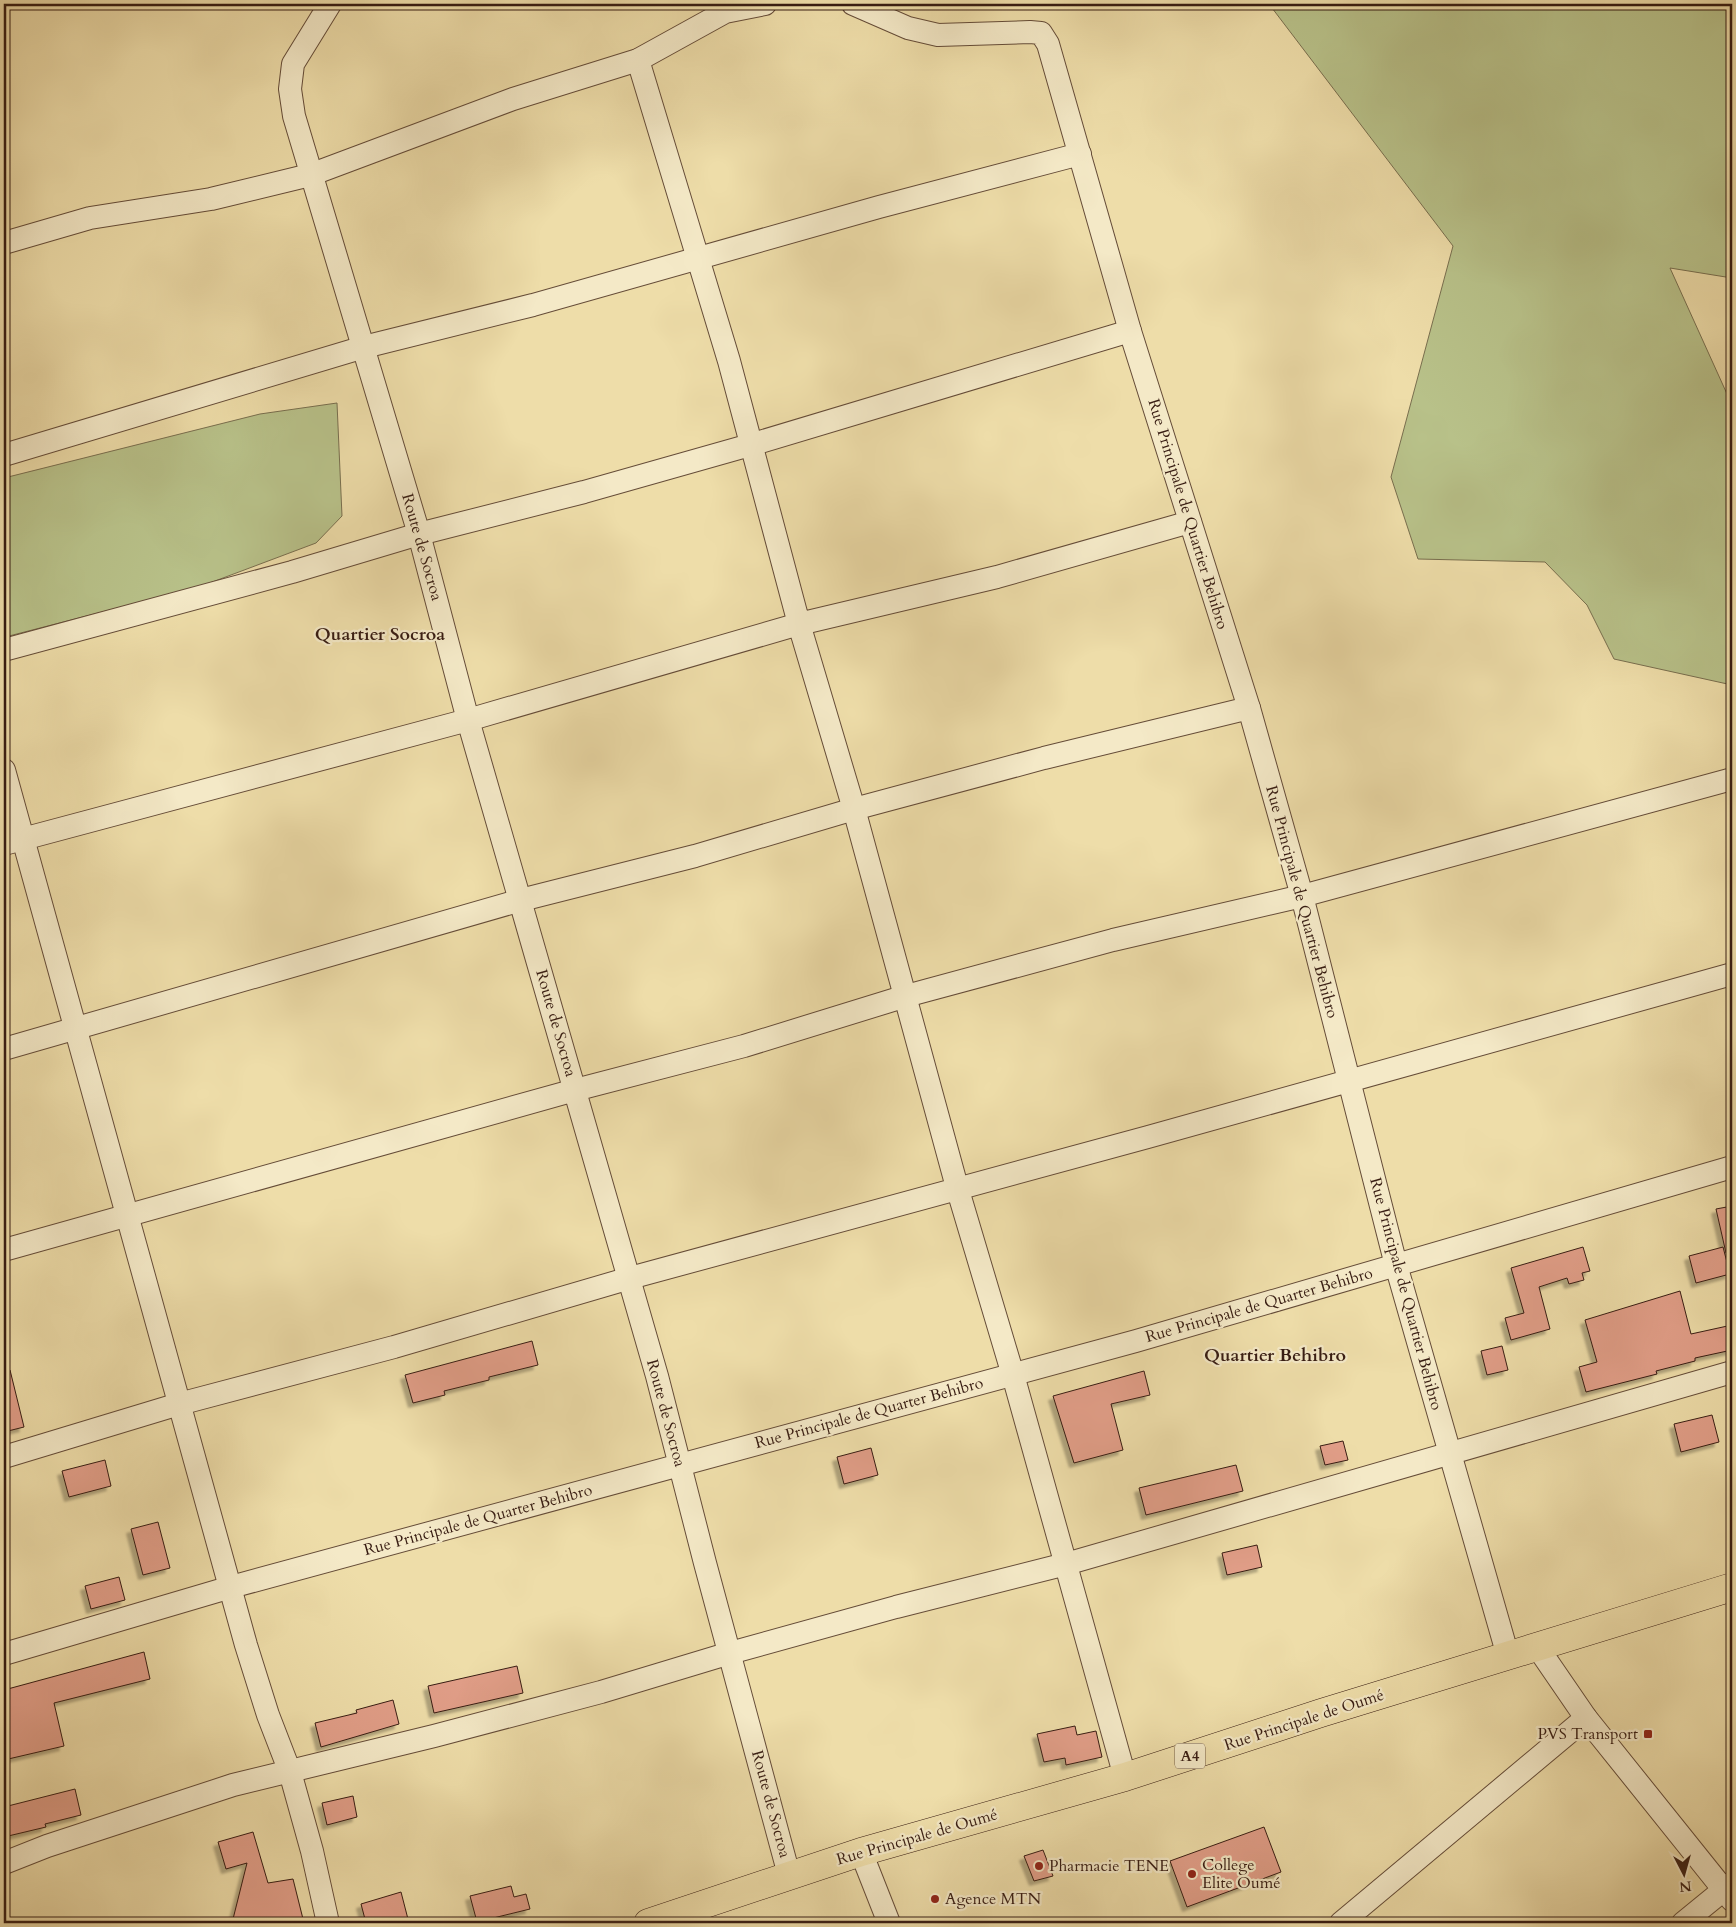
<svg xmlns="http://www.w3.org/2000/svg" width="1736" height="1927" font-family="Cardo,serif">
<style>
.green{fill:#b8c189;stroke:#786e4e}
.building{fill:#e19e88;stroke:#371c12;filter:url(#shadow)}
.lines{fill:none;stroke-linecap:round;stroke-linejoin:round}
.minor-casing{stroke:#654c38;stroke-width:24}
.primary-casing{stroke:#371c12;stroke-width:29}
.minor{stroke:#f4e9c7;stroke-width:22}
.primary{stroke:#eedda9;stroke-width:28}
.poi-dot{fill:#8f2418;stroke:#f4e9c7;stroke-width:2}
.labels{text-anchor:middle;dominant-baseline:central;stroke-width:4.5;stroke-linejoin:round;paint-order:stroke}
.shield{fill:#f4e9c7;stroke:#705a48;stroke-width:1}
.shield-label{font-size:15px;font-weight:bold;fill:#371c12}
.street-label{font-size:16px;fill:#371c12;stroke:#f4e9c7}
.poi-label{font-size:16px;fill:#371c12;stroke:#f4e9c7;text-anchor:start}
.neighbourhood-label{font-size:18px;font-weight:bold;fill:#371c12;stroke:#f4e9c7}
</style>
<defs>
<filter id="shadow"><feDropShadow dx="-4.5" dy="4.5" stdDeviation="1" flood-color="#0004"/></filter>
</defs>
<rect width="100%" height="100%" fill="#eedda9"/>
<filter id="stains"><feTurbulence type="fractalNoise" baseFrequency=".004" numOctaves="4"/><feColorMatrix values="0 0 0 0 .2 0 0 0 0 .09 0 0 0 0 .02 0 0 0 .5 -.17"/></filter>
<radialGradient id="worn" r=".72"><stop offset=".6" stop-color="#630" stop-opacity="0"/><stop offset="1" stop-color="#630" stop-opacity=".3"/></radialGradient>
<!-- green -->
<g class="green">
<polygon points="1269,4 1732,4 1732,278 1670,268 1732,405 1732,685 1614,659 1587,605 1545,562 1418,559 1391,477 1453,246"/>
<polygon points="337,403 342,516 316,543 199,587 9,636 4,587 4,478 260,414"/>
</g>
<!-- building -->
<g class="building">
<polygon points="1732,1206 1732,1252 1726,1253 1716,1209"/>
<polygon points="1583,1247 1590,1271 1582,1273 1584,1280 1569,1284 1567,1278 1539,1287 1550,1329 1511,1340 1505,1318 1524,1313 1511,1268"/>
<polygon points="1723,1247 1730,1274 1696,1283 1689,1256"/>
<polygon points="1680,1291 1691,1334 1732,1325 1732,1350 1695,1358 1695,1361 1656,1371 1657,1374 1586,1392 1579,1367 1597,1362 1585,1320"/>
<polygon points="532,1341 538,1365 489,1377 489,1380 444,1391 445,1395 413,1403 405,1375"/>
<polygon points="1502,1346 1508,1370 1487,1375 1481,1351"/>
<polygon points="4,1370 10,1370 24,1427 4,1432"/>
<polygon points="1144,1371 1150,1395 1111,1404 1123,1450 1074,1463 1053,1396"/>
<polygon points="1712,1415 1719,1442 1681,1452 1674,1424"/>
<polygon points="1343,1441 1348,1460 1325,1465 1320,1446"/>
<polygon points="871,1448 878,1475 844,1484 837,1457"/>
<polygon points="105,1460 111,1486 69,1497 62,1471"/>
<polygon points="1236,1465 1243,1491 1146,1515 1139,1488"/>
<polygon points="158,1522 170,1568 143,1575 131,1529"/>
<polygon points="1257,1545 1262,1567 1227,1575 1222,1553"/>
<polygon points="119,1577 125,1600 91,1609 85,1586"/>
<polygon points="144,1652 150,1679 54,1703 64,1746 4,1760 4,1690"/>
<polygon points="517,1666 523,1693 434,1713 428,1686"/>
<polygon points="393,1700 399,1724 321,1747 315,1723 357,1713 356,1710"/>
<polygon points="1075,1726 1077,1735 1096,1731 1102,1757 1066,1765 1065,1758 1044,1762 1037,1734"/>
<polygon points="75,1789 81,1815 45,1824 46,1827 4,1837 4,1807"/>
<polygon points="353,1796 357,1817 327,1825 322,1803"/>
<polygon points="1264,1827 1281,1872 1187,1907 1170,1861"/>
<polygon points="253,1832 268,1883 293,1879 304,1923 232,1923 247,1863 226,1869 218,1842"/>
<polygon points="1043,1850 1053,1876 1034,1881 1024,1856"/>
<polygon points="511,1886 514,1897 526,1894 530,1909 477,1922 470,1896"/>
<polygon points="401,1892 409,1923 366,1923 361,1904"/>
</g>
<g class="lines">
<!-- minor casing -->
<g class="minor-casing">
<g id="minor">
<polyline points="330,4 293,64 290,89 294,116 419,534 468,720 657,1376 705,1563 789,1875"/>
<polyline points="853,4 908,28 938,35 1030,32 1041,33 1048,44 1130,331 1249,708 1302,896 1396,1265 1508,1656"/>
<polyline points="638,60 729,361 799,624 997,577 1190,522"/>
<polyline points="4,243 90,218 211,199 310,175 513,99 638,60 725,12 765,4"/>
<polyline points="4,455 364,347 533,305 879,207 1080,154"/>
<polyline points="4,650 292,572 419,534 584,492 750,445 1130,331"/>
<polyline points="4,770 246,1645 268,1715 290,1772 312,1851 328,1923"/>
<polyline points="4,844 468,720 799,624 854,809 957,1187 1013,1375 1125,1777"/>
<polyline points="4,1049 521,900 695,856 854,809 1044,758 1249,708"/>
<polyline points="4,1250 575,1090 744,1046 906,996 1113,940 1302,896 1732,779"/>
<polyline points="4,1457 179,1404 394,1347 630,1278 1148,1137 1732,974"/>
<polyline points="1538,1648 1586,1718 1732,1900"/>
<polyline points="4,1654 231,1587 1136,1341 1732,1167"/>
<polyline points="861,1852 889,1923"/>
<polyline points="4,1863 47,1846 233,1785 434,1736 601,1692 730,1653 896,1607 1066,1564 1732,1372"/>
<polyline points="1341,1923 1586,1718"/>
<polyline points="1683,1923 1732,1883"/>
</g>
</g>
<!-- primary casing -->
<g class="primary-casing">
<polyline id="primary" points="648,1923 861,1852 1125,1777 1321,1713 1732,1587"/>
</g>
<!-- minor -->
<use href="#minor" class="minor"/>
<!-- primary -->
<use href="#primary" class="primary"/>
</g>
<!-- markers -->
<g class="poi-dot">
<rect x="1643" y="1729" width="10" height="10" rx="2.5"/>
<circle cx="1039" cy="1866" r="5"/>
<circle cx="1192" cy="1874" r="5"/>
<circle cx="935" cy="1899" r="5"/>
</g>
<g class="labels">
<!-- shield labels -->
<rect class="shield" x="1175" y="1743.5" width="30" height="25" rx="4"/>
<g class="shield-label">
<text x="1190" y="1756">A4</text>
</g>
<!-- street labels -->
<g class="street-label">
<text transform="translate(1188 514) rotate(73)">Rue Principale de Quartier Behibro</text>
<text transform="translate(422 547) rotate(74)">Route de Socroa</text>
<text transform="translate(1302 902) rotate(75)">Rue Principale de Quartier Behibro</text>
<text transform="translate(556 1023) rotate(74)">Route de Socroa</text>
<text transform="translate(1406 1294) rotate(75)">Rue Principale de Quartier Behibro</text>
<text transform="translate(1259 1305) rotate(-16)">Rue Principale de Quarter Behibro</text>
<text transform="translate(666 1413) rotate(75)">Route de Socroa</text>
<text transform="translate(869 1413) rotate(-15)">Rue Principale de Quarter Behibro</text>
<text transform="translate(478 1520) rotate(-15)">Rue Principale de Quarter Behibro</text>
<text transform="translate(1304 1720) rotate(-18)">Rue Principale de Oumé</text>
<text transform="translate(771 1804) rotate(75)">Route de Socroa</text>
<text transform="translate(917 1837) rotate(-16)">Rue Principale de Oumé</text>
</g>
<!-- poi labels -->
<g class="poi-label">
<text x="1638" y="1734" text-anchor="end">PVS Transport</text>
<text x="1202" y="1865">College<tspan x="1202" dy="18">Elite Oumé</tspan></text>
<text x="1049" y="1866">Pharmacie TENE</text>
<text x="945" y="1899">Agence MTN</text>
</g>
<!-- neighbourhood labels -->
<g class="neighbourhood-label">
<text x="380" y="634">Quartier Socroa</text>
<text x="1275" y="1355">Quartier Behibro</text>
</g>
</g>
<!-- margin -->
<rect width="1736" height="1927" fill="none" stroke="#eedda9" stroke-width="20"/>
<rect x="5" y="5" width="1726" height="1917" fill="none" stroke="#371c12" stroke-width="2.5"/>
<rect x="10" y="10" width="1716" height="1907" fill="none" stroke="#371c12"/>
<!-- north arrow -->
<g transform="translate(1684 1874) rotate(174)" stroke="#f4e9c7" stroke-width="4" paint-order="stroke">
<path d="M0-4L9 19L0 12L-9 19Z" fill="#371c12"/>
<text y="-8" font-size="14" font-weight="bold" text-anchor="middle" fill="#371c12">N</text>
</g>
<rect width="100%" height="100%" filter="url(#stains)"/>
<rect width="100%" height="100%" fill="url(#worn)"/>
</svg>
